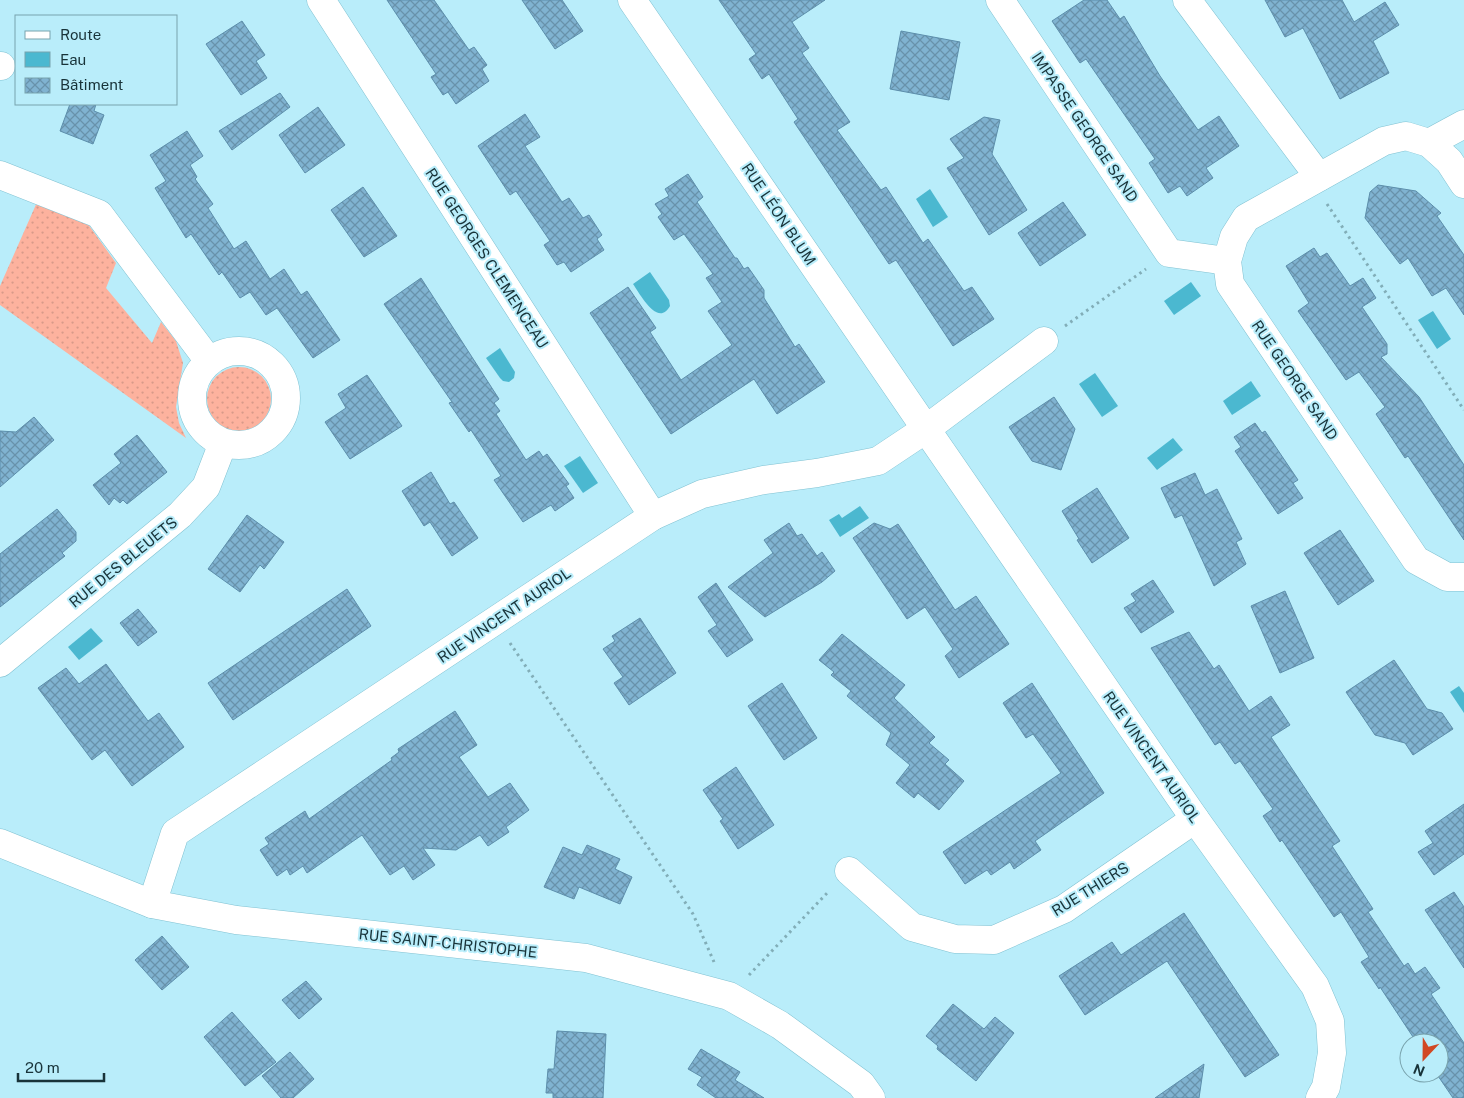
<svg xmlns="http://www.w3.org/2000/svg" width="1464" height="1098" font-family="'Public Sans',sans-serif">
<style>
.grass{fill:url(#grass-dots)}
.water{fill:#4bb8d0}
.building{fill:url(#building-cross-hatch);stroke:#5c8eab}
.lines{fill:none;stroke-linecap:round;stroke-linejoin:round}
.minor-casing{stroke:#81c2d2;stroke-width:29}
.path{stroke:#82aeb8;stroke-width:3;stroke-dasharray:2.5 4;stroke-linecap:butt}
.minor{stroke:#fff;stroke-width:28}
.labels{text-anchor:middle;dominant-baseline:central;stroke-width:4;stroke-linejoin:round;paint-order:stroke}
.street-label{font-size:15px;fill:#183339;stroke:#b9edfa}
</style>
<defs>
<pattern id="grass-dots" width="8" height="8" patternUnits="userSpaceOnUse" patternTransform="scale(1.25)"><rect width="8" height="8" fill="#fdb29e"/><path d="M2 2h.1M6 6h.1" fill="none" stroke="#d89a89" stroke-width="1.8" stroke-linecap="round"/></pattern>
<pattern id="building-cross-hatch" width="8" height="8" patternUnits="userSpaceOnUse" patternTransform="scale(1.25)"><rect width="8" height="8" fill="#80b3d1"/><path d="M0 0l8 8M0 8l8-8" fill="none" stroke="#6892ab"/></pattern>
</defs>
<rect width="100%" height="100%" fill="#b9edfa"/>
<!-- grass -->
<g class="grass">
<polygon points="38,200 85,220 116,263 106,288 152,343 161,322 176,341 183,363 176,407 179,423 186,438 0,305 0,286"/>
<circle cx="239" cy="399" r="32"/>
</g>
<!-- water -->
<g class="water">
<polygon points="930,189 948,217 933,227 916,199"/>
<path d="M650 272 669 300 670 306C658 328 640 294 633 284Z"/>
<polygon points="1191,282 1201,296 1174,315 1164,301"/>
<polygon points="1433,311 1451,339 1437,349 1418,320"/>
<polygon points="500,348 515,372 514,378 509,382 503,381 500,378 486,358"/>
<polygon points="1095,373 1118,406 1102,417 1079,384"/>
<polygon points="1251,381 1261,396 1232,415 1223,401"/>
<polygon points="1173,438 1183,450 1157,470 1147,458"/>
<polygon points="580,456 598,483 583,493 564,466"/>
<polygon points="860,506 869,518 840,537 829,520 839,514 842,518"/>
<polygon points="91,628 103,641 79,660 68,647"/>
<polygon points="1459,686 1464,693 1464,713 1450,692"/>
</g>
<!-- building -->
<g class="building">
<polygon points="387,0 434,0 469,50 474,47 487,65 482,69 489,81 456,104 448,92 443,95 431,77 436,74"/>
<polygon points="522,0 562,0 583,31 555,49"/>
<polygon points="719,0 825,0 792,22 809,48 802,53 850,122 837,130 881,190 886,187 923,243 928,239 964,291 972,287 994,319 953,346 896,260 889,264 794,122 798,119 769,74 762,79 749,59 756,54"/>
<polygon points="1084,0 1107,0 1120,19 1124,16 1160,76 1198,130 1219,116 1239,146 1206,168 1213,178 1187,196 1180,186 1168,193 1149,163 1155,159 1086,59 1080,63 1052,21"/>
<polygon points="1265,0 1342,0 1354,22 1385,2 1399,25 1373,41 1389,73 1340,99 1303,28 1285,37"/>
<polygon points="242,21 265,55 256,61 267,78 241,95 206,44"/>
<polygon points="901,31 960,42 949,100 890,89"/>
<polygon points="280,93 290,107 232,150 219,131"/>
<polygon points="70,104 96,104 94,111 104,115 93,144 60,131"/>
<polygon points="318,107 345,145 305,173 279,135"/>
<polygon points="525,114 540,137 525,146 562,202 569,198 583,218 589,215 602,235 597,239 604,250 571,272 564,262 557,265 544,245 550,241 516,191 510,195 478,146"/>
<polygon points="984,117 1000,120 992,154 1027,210 989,235 947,168 964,158 950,139"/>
<polygon points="187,131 203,156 190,165 197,177 195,179 213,204 208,208 234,249 246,241 270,279 284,269 301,295 307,291 340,340 313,358 277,308 266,315 250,292 240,298 222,272 219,275 191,234 186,238 155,188 166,181 150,155"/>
<polygon points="688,174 703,197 697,202 735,258 737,258 744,269 748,267 764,290 764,298 795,347 799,344 825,382 777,414 754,379 671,434 590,313 628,287 656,328 650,332 681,380 732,345 708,311 722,302 706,278 713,274 684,234 674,240 658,217 662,214 655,204 669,196 665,189"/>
<polygon points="1378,185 1416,191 1441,213 1437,216 1464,255 1464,315 1446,288 1432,296 1408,258 1400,264 1365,218 1370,192"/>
<polygon points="363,187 397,236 364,257 331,210"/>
<polygon points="1063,202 1086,235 1040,266 1018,233"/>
<polygon points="1314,248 1320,257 1327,253 1350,286 1363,278 1376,298 1362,307 1387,344 1387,354 1381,357 1419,397 1464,465 1464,540 1408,456 1405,458 1376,414 1385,407 1359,372 1346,380 1298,311 1309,303 1286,266"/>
<polygon points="421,278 499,399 494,403 500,411 496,414 526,460 539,451 543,457 547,454 569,484 566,486 574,498 555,511 551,505 523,522 494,480 501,476 471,430 469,432 449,403 452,402 384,304"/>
<polygon points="367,375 402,426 350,459 325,422 346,408 338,394"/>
<polygon points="1054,397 1075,429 1061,470 1032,461 1009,427"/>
<polygon points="34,417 54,440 0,487 0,431 16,432"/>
<polygon points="1255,423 1262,433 1265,431 1298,480 1293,483 1303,498 1278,514 1235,451 1241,447 1234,437"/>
<polygon points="137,435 167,472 127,504 123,500 120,503 114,498 109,505 93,485 121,463 114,454"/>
<polygon points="431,472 450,504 454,502 478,538 452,556 430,522 424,526 402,491"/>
<polygon points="1195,473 1205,495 1217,489 1242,539 1236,542 1246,564 1214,586 1182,515 1175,518 1161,488"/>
<polygon points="1097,488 1129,538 1092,563 1077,540 1079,539 1062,511"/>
<polygon points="57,509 76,532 76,541 62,553 65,556 0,607 0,554"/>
<polygon points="247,515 284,542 264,569 260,565 240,592 208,569"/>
<polygon points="789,523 797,536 802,534 817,556 822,552 835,571 822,582 765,617 728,587 773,553 764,540"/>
<polygon points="874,523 890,529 898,524 955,610 976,596 1009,644 959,678 945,656 953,649 925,607 907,619 853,538"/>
<polygon points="1340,530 1374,581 1338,605 1304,553"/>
<polygon points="1153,580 1174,612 1141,633 1124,608 1136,601 1131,594"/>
<polygon points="716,583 753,640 727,657 708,631 717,625 698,597"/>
<polygon points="347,589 371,626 233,720 208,683"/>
<polygon points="1285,591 1314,658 1280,673 1251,606"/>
<polygon points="138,609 157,632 138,646 120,623"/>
<polygon points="640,618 676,673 629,705 614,683 623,677 603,649 615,641 612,636"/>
<polygon points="1189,632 1214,669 1219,665 1249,711 1271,696 1290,725 1271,737 1340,841 1332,846 1373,909 1368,912 1404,966 1408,963 1415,974 1425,967 1440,988 1431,994 1464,1043 1464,1098 1453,1098 1436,1073 1439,1073 1439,1043 1417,1043 1380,987 1379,989 1361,962 1369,957 1341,912 1334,917 1282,840 1280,842 1263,816 1273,809 1240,761 1235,764 1220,742 1215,745 1151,648"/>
<polygon points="842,634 905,685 894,698 935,737 929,743 949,760 945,764 964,781 939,810 918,793 914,798 896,783 910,765 886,745 891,733 847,696 851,691 831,675 834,672 819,660"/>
<polygon points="1394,660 1427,709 1442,713 1453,729 1413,755 1405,743 1375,735 1346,692"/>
<polygon points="106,664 148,721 159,713 184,747 132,786 105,750 92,760 38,688 66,668 79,684"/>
<polygon points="782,683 817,738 784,760 748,706"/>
<polygon points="1032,683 1104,793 1035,841 1041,850 1014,869 1010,862 991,875 987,870 965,884 943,852 1061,773 1033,734 1026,738 1003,703"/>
<polygon points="455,711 477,745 459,757 488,797 510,783 529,810 506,827 509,832 488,846 480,835 456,850 423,848 435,865 413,880 404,866 390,875 362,835 307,873 303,866 290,875 287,869 277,876 260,850 269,844 265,838 305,811 309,819 392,760 391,758 399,752 398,749"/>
<polygon points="736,767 774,825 738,849 720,821 723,819 703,790"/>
<polygon points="1464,804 1464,854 1434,875 1418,852 1433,843 1425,831"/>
<polygon points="587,845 620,859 615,869 632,877 620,904 579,887 574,899 544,887 563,847 582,855"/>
<polygon points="1454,892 1464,907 1464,968 1425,910"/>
<polygon points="1184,913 1279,1055 1245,1077 1167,961 1085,1015 1059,976 1112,942 1121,955"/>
<polygon points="162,936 189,967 162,990 135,960"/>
<polygon points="306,981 322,999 299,1019 282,1000"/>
<polygon points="953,1004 984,1029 995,1017 1014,1033 976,1081 937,1049 938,1046 926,1036"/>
<polygon points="232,1012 276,1062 245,1086 204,1037"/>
<polygon points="557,1031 606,1034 603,1098 553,1098 553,1093 546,1093 548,1069 554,1069"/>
<polygon points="701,1049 740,1072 735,1080 764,1098 716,1098 697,1085 702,1077 688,1069"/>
<polygon points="290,1052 314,1079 293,1098 281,1098 262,1076"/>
<polygon points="1204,1064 1199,1098 1155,1098"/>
</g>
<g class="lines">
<!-- minor casing -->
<g class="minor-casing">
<g id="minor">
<polyline points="321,0 653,516"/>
<polyline points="632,0 926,429 1044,341"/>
<polyline points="1000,0 1169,253 1227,261"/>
<polyline points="1187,0 1319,177"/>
<polyline points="0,66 1,66"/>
<polyline points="1429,143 1464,124"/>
<polyline points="0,175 99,214 209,361"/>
<polyline points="1464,184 1449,161 1429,143 1406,136 1384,141 1246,218 1234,237 1227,261 1230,284 1416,560 1447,577 1464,577"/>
<circle cx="239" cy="398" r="47"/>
<polyline points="0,663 180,515 206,487 223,443"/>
<polyline points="0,843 152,904 236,920 586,958 729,996 780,1025 861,1084 871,1098"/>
<polyline points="849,871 912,927 955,939 994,940 1064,909 1195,819"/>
<polyline points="152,904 175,833 653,516 702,494 764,480 817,473 878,461 926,429 1195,819 1315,986 1330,1021 1332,1053 1326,1087 1320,1098"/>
</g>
</g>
<!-- path -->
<g class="path">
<polyline points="1327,204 1464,410"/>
<polyline points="1065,326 1146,269"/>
<polyline points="510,643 693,914 714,962"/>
<polyline points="749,975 829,891"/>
</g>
<!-- minor -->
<use href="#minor" class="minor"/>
</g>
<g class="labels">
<!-- street labels -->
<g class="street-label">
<text transform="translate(1085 127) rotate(56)">IMPASSE GEORGE SAND</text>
<text transform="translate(779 214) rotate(56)">RUE LÉON BLUM</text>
<text transform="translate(487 258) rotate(57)">RUE GEORGES CLEMENCEAU</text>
<text transform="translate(1295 380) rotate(56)">RUE GEORGE SAND</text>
<text transform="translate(123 562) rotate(-39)">RUE DES BLEUETS</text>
<text transform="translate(504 615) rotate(-34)">RUE VINCENT AURIOL</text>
<text transform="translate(1152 757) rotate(55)">RUE VINCENT AURIOL</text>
<text transform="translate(1090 889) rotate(-32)">RUE THIERS</text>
<text transform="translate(448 943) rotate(6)">RUE SAINT-CHRISTOPHE</text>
</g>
</g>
<!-- legend -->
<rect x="15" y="15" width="162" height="90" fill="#b9edfa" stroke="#79a3ad"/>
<rect x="25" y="31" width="25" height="8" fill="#ffffff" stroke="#79a3ad"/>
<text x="60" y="40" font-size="15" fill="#183339">Route</text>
<rect x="25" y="52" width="25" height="15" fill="#4bb8d0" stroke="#79a3ad"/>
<text x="60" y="65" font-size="15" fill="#183339">Eau</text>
<rect x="25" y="78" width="25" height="15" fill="url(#building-cross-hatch)" stroke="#79a3ad"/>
<text x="60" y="90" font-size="15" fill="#183339">Bâtiment</text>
<!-- north arrow -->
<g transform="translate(1424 1058) rotate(202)"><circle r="24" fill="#b9edfa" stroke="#79a3ad"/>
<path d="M0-4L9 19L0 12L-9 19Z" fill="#d14824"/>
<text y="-8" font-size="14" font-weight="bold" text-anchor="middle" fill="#183339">N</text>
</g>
<!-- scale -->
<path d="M18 1073v8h86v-8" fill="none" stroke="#183339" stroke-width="2.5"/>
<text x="25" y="1073" font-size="15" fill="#183339" stroke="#b9edfa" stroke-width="4" paint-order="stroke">20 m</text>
</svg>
